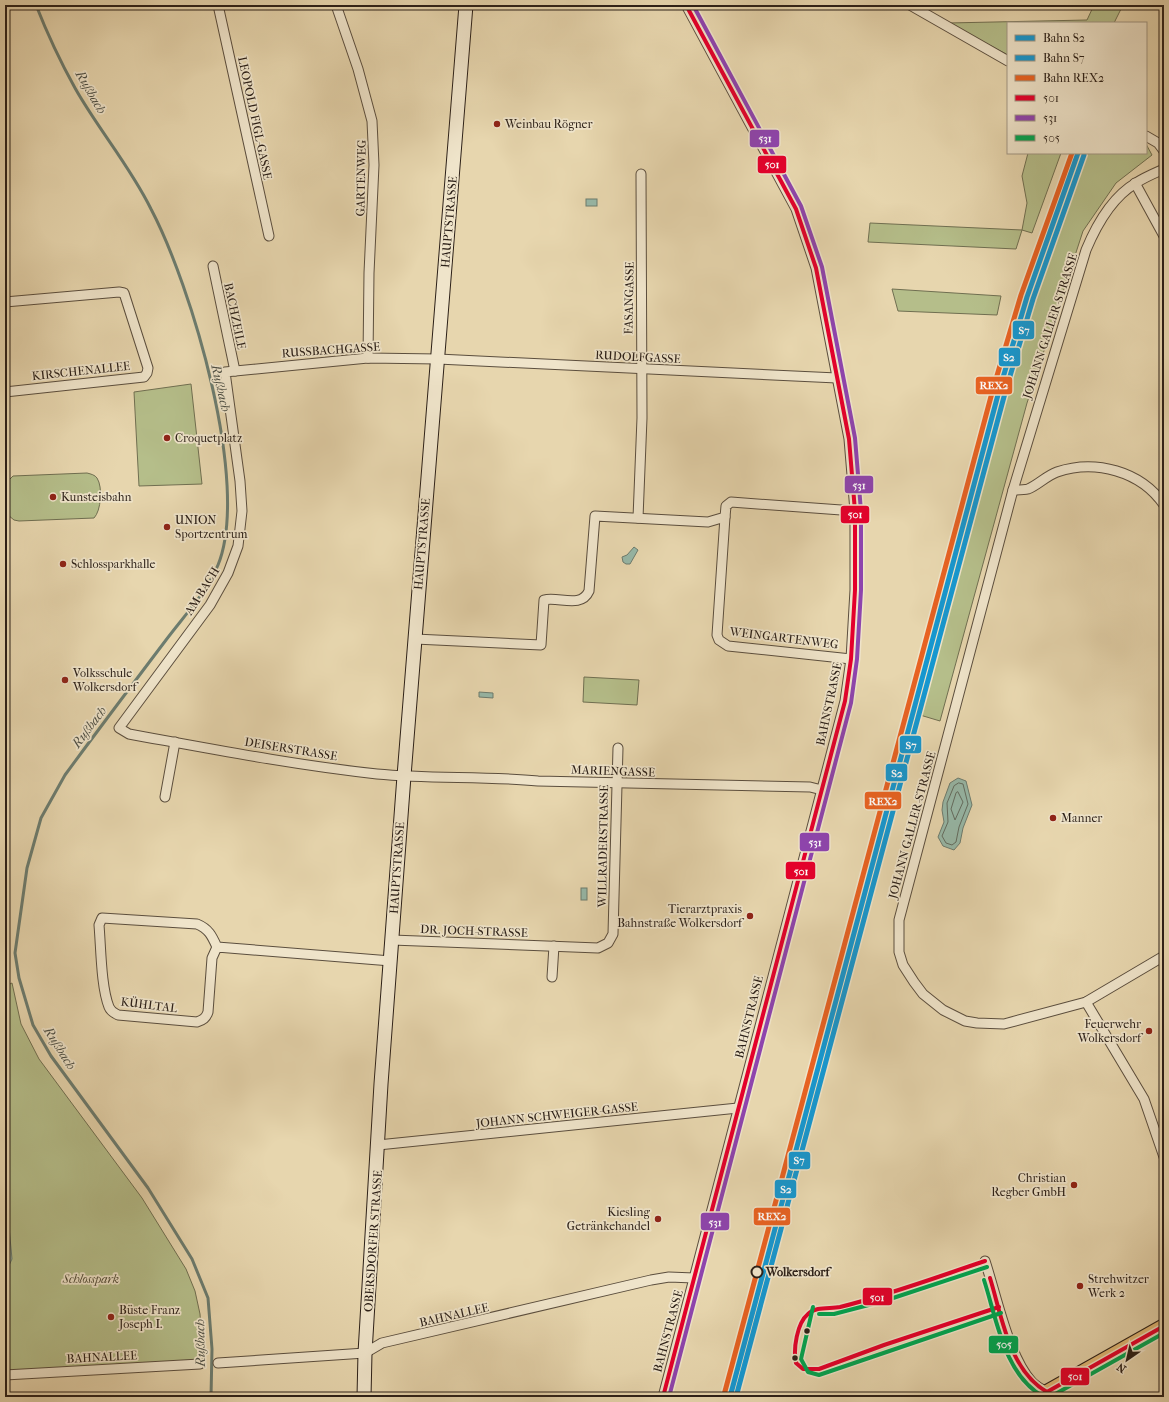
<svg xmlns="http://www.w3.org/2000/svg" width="1169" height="1402" font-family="'IM FELL French Canon',serif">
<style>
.green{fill:#b5be8a;stroke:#706f51}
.water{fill:#97b9a9;stroke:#6c7c6f}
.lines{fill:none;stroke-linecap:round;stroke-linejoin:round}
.shore{stroke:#626c60;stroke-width:1}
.stream{stroke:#6c7c6f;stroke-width:3}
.street-casing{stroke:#5b4e3e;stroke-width:11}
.secondary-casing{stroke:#2c2018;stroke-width:15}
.primary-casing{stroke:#2c2018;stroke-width:16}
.street{stroke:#efe4ca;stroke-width:9}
.secondary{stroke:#efe4ca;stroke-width:13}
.primary{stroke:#e4bb77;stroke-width:14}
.bus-1-casing{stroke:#efe4ca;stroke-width:7}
.bus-2-casing{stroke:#efe4ca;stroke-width:7}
.bus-3-casing{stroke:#efe4ca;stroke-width:7}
.bus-1{stroke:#e4002b;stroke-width:4}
.bus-2{stroke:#8e44ad;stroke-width:4}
.bus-3{stroke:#00a651;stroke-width:4}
.rail-1-casing{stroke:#efe4ca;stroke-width:8}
.rail-2-casing{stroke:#efe4ca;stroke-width:8}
.rail-3-casing{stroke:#efe4ca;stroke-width:8}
.rail-1{stroke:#1697cf;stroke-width:5}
.rail-2{stroke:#1697cf;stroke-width:5}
.rail-3{stroke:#e86222;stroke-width:5}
.poi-dot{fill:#8f2418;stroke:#efe4ca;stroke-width:1.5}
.stop-dot{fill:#efe4ca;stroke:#2c2018;stroke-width:2}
.bus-dot{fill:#2c2018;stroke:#efe4ca;stroke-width:1.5}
.labels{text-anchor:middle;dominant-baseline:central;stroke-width:3.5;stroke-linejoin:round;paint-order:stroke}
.street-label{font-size:12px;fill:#2c2018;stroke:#efe4ca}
.poi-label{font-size:12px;fill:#2c2018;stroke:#efe4ca;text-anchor:start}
.stop-label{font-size:12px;font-weight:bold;fill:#2c2018;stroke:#efe4ca;text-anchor:start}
.park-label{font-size:12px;font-style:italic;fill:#4e4834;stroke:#efe4ca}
.water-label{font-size:13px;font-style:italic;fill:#4c4e44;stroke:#efe4ca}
.line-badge{stroke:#efe4ca;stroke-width:1.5}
.badge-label{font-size:11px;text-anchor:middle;font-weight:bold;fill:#fff}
</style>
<rect width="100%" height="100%" fill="#e7d6ae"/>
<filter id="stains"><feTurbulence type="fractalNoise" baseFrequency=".005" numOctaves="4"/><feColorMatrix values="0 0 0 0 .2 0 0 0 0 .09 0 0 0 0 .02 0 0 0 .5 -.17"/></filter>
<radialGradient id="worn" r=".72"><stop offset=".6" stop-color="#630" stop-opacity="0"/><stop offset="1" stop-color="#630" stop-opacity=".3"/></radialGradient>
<!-- green -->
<g class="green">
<polygon points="1094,5 1123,5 1114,23 1008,23 1008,55 948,23 1087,20"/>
<polygon points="1146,144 1152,155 1116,183 1083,231 1027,403 940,721 920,715 987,459 1045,258 1084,153 1146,153"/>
<polygon points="1028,153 1061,153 1032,233 1022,230 1016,249 868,242 870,223 1022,230 1027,203 1022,176"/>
<polygon points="892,289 1001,296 997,315 898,311"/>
<polygon points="191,384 202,484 139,486 134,392"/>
<path d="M87 473C91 474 95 475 97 478 103 487 101 511 94 518L19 521 14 520 8 515 6 486 7 482 13 476Z"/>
<polygon points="584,677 639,680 637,705 583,702"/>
<polygon points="12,983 21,1024 39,1059 142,1198 186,1269 195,1291 200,1314 203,1360 5,1371 5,986"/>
</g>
<!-- water -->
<g class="water">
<rect x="586" y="199" width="11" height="7"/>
<polygon points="634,547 638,550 630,564 626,564 623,562 622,557 627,555"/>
<polygon points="479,692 493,693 493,698 479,697"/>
<polygon points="958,778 966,781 972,805 963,828 960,843 954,850 943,846 938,837 944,822 942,810 943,802 950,783"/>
<rect x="581" y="888" width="6" height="12"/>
<polygon points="5,1211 8,1216 12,1259 5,1274"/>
</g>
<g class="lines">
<!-- shore -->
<g class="shore">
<polygon points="959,783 963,784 968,804 959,827 956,842 952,845 946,843 942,836 948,822 947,803 954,786"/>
<polygon points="958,792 963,802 955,820 951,809 956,793"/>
<polyline points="5,1224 8,1258 5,1266"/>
</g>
<!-- stream -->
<path class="stream" d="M36 5C47 33 60 61 75 88 98 129 130 166 151 209 191 285 251 484 218 565 206 593 184 616 166 640 132 685 98 730 65 775L41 818 27 868 15 953 19 978 33 1025 51 1056 148 1188 192 1259 208 1298 212 1349 211 1397"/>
<!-- street casing -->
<g class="street-casing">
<g id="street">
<polyline points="218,5 269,236"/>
<polyline points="336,5 358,69 372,121 374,165 369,273 368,358"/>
<polyline points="910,5 1008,61"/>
<polyline points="1146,136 1158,143 1164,151"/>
<path d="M1164 169C1155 173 1145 177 1136 183 1112 197 1096 226 1086 250L1013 490 899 920V952L903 965 914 982 923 994 943 1010 965 1021 977 1023 1004 1024 1086 1002 1164 956"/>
<polyline points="1135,183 1164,236"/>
<polyline points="213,266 235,371"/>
<polyline points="5,302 119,292 124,293 148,368 147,373 144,377 5,392"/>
<path d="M1013 490C1017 490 1024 490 1028 489 1038 485 1046 476 1057 472 1095 459 1141 471 1164 505"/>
<polyline points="725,517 717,635 719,640 728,646 851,659"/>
<polyline points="638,518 642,418 641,174"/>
<path d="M415 639 541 645 544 600C558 596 581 609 589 591L595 516 708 522 725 517 726 506 731 502 855 511"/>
<path d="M822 790 810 787 538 781C485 776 431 779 377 774 294 765 212 749 129 734L119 728 210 605 228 573 238 546 242 511 240 481 225 372 368 358 438 359 837 378"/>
<polyline points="165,797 175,742"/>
<polyline points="392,940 598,948 608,943 613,934 618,748"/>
<path d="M217 947 212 958 208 1012C206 1018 203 1020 197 1022L118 1015C115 1013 111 1012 109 1007 101 987 101 948 99 925L102 918 197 924C209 929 212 936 217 947L391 961"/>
<polyline points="552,977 554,946"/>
<polyline points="1086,1002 1144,1099 1164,1157"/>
<polyline points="378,1145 738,1108"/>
<path d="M985 1261C996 1294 1009 1358 1032 1382 1037 1387 1044 1390 1050 1395"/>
<polyline points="218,1363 365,1353 382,1343 651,1280 669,1277 694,1278"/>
<polyline points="5,1375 200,1364"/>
<polyline points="663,1397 845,701 851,659 855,590 855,511 849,439 816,268 796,209 686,5"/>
</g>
</g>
<!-- secondary casing -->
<g class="secondary-casing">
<polyline id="secondary" points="364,1397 365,1353 381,1084 404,776 466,5"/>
</g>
<!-- primary casing -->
<g class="primary-casing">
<polyline id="primary" points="1038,1397 1164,1326"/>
</g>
<!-- street -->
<use href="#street" class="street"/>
<!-- secondary -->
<use href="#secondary" class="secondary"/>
<!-- primary -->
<use href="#primary" class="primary"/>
<!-- bus-1 casing -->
<g class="bus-1-casing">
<g id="bus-1">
<path d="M985 1261C937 1277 889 1295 840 1307 830 1309 816 1306 808 1314 797 1323 793 1349 796 1363L803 1369H819L884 1345 999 1307"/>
<path d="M990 1278C1002 1317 1009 1370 1047 1392"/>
<polyline points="663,1397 845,701 851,659 855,590 855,511 849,439 816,268 796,209 686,5"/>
<polyline points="1038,1397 1164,1326"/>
</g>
</g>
<!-- bus-2 casing -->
<g class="bus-2-casing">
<polyline id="bus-2" points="669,1397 851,703 857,659 861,590 861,511 855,438 822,267 801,206 693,5"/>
</g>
<!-- bus-3 casing -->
<g class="bus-3-casing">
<g id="bus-3">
<path d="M984 1280C997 1320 1004 1375 1044 1397"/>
<polyline points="813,1307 801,1359 808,1372 819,1375 1001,1313"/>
<polyline points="819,1314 834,1314 884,1301 987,1267"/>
<polyline points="1050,1397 1164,1333"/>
</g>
</g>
<!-- bus-1 -->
<use href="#bus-1" class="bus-1"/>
<!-- bus-2 -->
<use href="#bus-2" class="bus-2"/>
<!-- bus-3 -->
<use href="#bus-3" class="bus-3"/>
<!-- rail-1 casing -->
<g class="rail-1-casing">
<polyline id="rail-1" points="730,1397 999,391 1027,297 1078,153"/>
</g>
<!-- rail-2 casing -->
<g class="rail-2-casing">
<polyline id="rail-2" points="736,1397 1005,393 1033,299 1084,155"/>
</g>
<!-- rail-3 casing -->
<g class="rail-3-casing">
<polyline id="rail-3" points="724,1395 993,389 1021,295 1072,153"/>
</g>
<!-- rail-1 -->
<use href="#rail-1" class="rail-1"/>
<!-- rail-2 -->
<use href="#rail-2" class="rail-2"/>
<!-- rail-3 -->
<use href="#rail-3" class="rail-3"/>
</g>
<!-- markers -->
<g class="poi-dot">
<circle cx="497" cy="124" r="4"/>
<circle cx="167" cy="438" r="4"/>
<circle cx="53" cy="497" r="4"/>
<circle cx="167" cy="527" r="4"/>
<circle cx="63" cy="564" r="4"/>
<circle cx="65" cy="680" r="4"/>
<circle cx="1053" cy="818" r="4"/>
<circle cx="750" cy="916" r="4"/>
<circle cx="1149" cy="1031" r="4"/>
<circle cx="1074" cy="1185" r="4"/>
<circle cx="658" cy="1219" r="4"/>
<circle cx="1080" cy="1286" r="4"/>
<circle cx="111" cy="1317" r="4"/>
</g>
<circle class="stop-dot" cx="757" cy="1272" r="5.5"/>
<g class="bus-dot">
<circle cx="807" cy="1331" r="3.5"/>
<circle cx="795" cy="1358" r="3.5"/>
</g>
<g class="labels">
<!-- street labels -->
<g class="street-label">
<text transform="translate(255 118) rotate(78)">LEOPOLD FIGL-GASSE</text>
<text transform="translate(361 178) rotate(-89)">GARTENWEG</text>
<text transform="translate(449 222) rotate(-85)">HAUPTSTRASSE</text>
<text transform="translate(629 298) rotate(-89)">FASANGASSE</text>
<text transform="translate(235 316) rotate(78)">BACHZEILE</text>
<text transform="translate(1050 326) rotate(-72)">JOHANN GALLER-STRASSE</text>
<text transform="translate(331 350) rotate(-4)">RUSSBACHGASSE</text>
<text transform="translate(638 357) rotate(3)">RUDOLFGASSE</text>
<text transform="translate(81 371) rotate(-6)">KIRSCHENALLEE</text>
<text transform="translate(422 544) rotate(-85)">HAUPTSTRASSE</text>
<text transform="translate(202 591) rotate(-58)">AM BACH</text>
<text transform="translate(784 638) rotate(7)">WEINGARTENWEG</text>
<text transform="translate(829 704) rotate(-78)">BAHNSTRASSE</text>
<text transform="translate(291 749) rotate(9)">DEISERSTRASSE</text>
<text transform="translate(613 771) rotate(2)">MARIENGASSE</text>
<text transform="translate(912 825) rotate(-75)">JOHANN GALLER-STRASSE</text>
<text transform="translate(603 846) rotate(-89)">WILLRADERSTRASSE</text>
<text transform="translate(397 868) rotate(-86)">HAUPTSTRASSE</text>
<text transform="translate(474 931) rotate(2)">DR. JOCH-STRASSE</text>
<text transform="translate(149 1005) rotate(7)">KÜHLTAL</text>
<text transform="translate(749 1017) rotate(-76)">BAHNSTRASSE</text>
<text transform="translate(557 1115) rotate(-6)">JOHANN SCHWEIGER-GASSE</text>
<text transform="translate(373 1241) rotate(-86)">OBERSDORFER STRASSE</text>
<text transform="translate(454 1315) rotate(-13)">BAHNALLEE</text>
<text transform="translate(668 1331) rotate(-75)">BAHNSTRASSE</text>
<text transform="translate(102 1357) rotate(-3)">BAHNALLEE</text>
</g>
<!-- poi labels -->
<g class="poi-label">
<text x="505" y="124">Weinbau Rögner</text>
<text x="175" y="438">Croquetplatz</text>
<text x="61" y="497">Kunsteisbahn</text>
<text x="175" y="520">UNION<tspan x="175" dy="14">Sportzentrum</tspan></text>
<text x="71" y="564">Schlossparkhalle</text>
<text x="73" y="673">Volksschule<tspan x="73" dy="14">Wolkersdorf</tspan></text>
<text x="1061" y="818">Manner</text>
<text x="742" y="909" text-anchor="end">Tierarztpraxis<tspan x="742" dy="14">Bahnstraße Wolkersdorf</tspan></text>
<text x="1141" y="1024" text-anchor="end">Feuerwehr<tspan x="1141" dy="14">Wolkersdorf</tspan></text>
<text x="1066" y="1178" text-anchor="end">Christian<tspan x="1066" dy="14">Regber GmbH</tspan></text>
<text x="650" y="1212" text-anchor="end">Kiesling<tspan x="650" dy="14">Getränkehandel</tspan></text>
<text x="1088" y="1279">Strehwitzer<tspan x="1088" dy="14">Werk 2</tspan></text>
<text x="119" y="1310">Büste Franz<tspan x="119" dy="14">Joseph I.</tspan></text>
</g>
<!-- stop labels -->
<g class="stop-label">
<text x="766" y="1272">Wolkersdorf</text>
</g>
<!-- park labels -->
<g class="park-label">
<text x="91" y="1279">Schlosspark</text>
</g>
<!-- water labels -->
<g class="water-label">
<text transform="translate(91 92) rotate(60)">Rußbach</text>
<text transform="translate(221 388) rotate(77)">Rußbach</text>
<text transform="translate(89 727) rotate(-53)">Rußbach</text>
<text transform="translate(60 1048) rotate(58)">Rußbach</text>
<text transform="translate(200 1343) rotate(-91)">Rußbach</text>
</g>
</g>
<g class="line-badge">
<rect x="749" y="129" width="31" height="19" rx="4" fill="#8e44ad"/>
<rect x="757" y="155" width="30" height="19" rx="4" fill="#e4002b"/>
<rect x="1012" y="320" width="23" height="20" rx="4" fill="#1697cf"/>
<rect x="998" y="347" width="23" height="20" rx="4" fill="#1697cf"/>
<rect x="975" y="376" width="38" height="19" rx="4" fill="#e86222"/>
<rect x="844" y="475" width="30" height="19" rx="4" fill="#8e44ad"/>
<rect x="840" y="505" width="30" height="19" rx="4" fill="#e4002b"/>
<rect x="899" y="735" width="23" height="19" rx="4" fill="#1697cf"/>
<rect x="885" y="763" width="23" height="19" rx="4" fill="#1697cf"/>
<rect x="864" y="791" width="38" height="19" rx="4" fill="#e86222"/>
<rect x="799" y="832" width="31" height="20" rx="4" fill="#8e44ad"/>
<rect x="785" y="861" width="31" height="19" rx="4" fill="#e4002b"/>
<rect x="788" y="1151" width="23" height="19" rx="4" fill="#1697cf"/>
<rect x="774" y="1179" width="23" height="20" rx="4" fill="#1697cf"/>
<rect x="753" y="1207" width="38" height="19" rx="4" fill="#e86222"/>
<rect x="700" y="1212" width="30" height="19" rx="4" fill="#8e44ad"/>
<rect x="862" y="1287" width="31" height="19" rx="4" fill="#e4002b"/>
<rect x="988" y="1335" width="31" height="19" rx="4" fill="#00a651"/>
<rect x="1060" y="1367" width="30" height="19" rx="4" fill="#e4002b"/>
</g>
<g class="badge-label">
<text x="765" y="142">531</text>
<text x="772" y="168">501</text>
<text x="1024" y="334">S7</text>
<text x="1009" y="361">S2</text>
<text x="994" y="389">REX2</text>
<text x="859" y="489">531</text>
<text x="855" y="518">501</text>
<text x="911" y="749">S7</text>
<text x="897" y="777">S2</text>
<text x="883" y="805">REX2</text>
<text x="815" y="846">531</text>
<text x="801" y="875">501</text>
<text x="799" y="1164">S7</text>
<text x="786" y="1193">S2</text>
<text x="772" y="1220">REX2</text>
<text x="715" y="1226">531</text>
<text x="877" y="1301">501</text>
<text x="1004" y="1348">505</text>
<text x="1075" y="1380">501</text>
</g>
<!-- margin -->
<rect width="1169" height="1402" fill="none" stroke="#e7d6ae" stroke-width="20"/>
<rect x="6" y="6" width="1157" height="1390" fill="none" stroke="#2c2018" stroke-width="2"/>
<rect x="10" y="10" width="1149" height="1382" fill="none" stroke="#2c2018"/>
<!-- legend -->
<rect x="1007" y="22" width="140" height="132" fill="#efe4ca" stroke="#a19683"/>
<rect x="1015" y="35" width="20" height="6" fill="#1697cf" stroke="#a19683"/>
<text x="1043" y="42" font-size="12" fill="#2c2018">Bahn S2</text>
<rect x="1015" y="55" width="20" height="6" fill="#1697cf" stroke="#a19683"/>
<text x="1043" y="62" font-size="12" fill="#2c2018">Bahn S7</text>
<rect x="1015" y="75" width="20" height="6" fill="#e86222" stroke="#a19683"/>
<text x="1043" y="82" font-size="12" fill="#2c2018">Bahn REX2</text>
<rect x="1015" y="95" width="20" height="6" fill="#e4002b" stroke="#a19683"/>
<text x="1043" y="102" font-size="12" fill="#2c2018">501</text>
<rect x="1015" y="115" width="20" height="6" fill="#8e44ad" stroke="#a19683"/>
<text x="1043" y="122" font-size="12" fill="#2c2018">531</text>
<rect x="1015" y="135" width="20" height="6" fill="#00a651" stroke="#a19683"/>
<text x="1043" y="142" font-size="12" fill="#2c2018">505</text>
<!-- north arrow -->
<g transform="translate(1127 1360) rotate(214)" stroke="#efe4ca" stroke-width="3" paint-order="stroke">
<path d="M0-3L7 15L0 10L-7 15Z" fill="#2c2018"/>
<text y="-6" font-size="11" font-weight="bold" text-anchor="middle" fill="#2c2018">N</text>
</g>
<rect width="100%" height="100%" filter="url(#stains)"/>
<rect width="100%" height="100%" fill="url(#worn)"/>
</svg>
